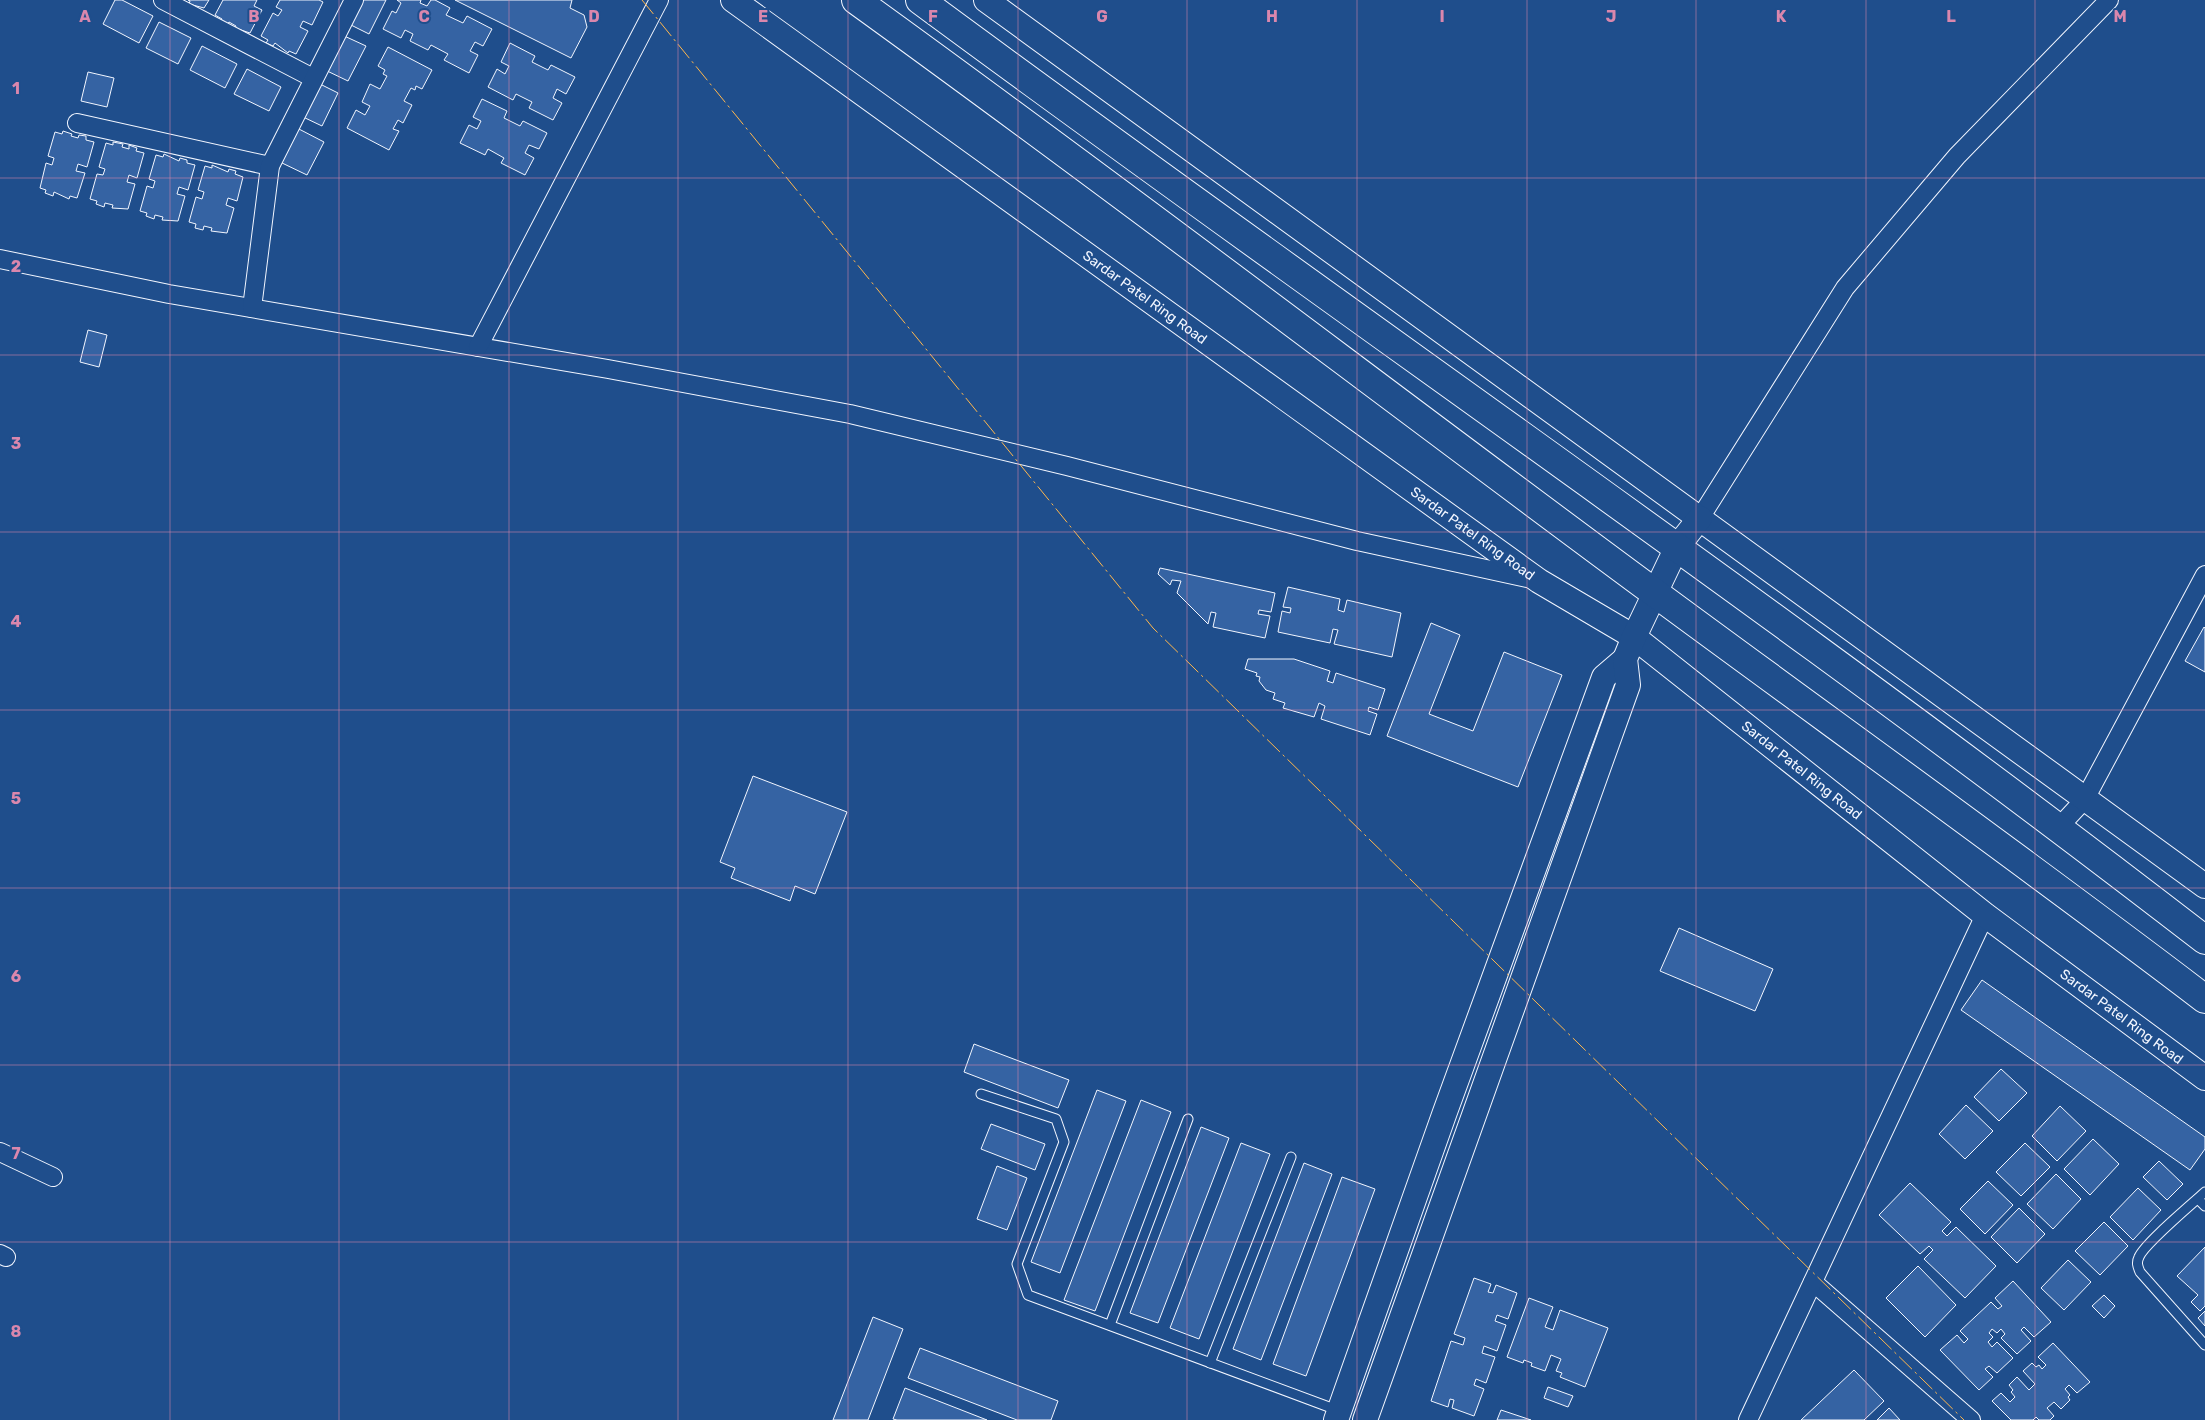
<svg xmlns="http://www.w3.org/2000/svg" width="2205" height="1420" font-family="Rubik,sans-serif">
<style>
.building{fill:#3563a3;stroke:#f2f6ff}
.lines{fill:none;stroke-linecap:round;stroke-linejoin:round}
.lane-casing{stroke:#f2f6ff;stroke-width:11}
.street-casing{stroke:#f2f6ff;stroke-width:20}
.secondary-casing{stroke:#f2f6ff;stroke-width:26}
.highway-casing{stroke:#f2f6ff;stroke-width:30}
.lane{stroke:#1f4e8c;stroke-width:9}
.street{stroke:#1f4e8c;stroke-width:18}
.secondary{stroke:#1f4e8c;stroke-width:24}
.highway{stroke:#1f4e8c;stroke-width:28}
.power{stroke:#ffb74d;stroke-width:1;stroke-dasharray:18 4 2.5 4;stroke-linecap:butt}
.grid{fill:none;stroke:#da87ad;stroke-width:1;stroke-opacity:0.55}
.labels{text-anchor:middle;dominant-baseline:central;stroke-width:4;stroke-linejoin:round;paint-order:stroke}
.street-label{font-size:14px;fill:#f2f6ff;stroke:#1f4e8c}
.grid-label{font-size:16px;text-anchor:middle;font-weight:bold;fill:#da87ad;stroke:#1f4e8c;stroke-width:4;stroke-linejoin:round;paint-order:stroke}
</style>
<rect width="100%" height="100%" fill="#1f4e8c"/>
<!-- building -->
<g class="building">
<polygon points="115,0 122,0 153,16 139,43 103,24"/>
<polygon points="188,0 209,0 204,8 189,4 190,1"/>
<polygon points="223,0 257,0 254,6 262,10 250,33 235,28 236,26 229,22 227,25 220,22 222,19 215,15"/>
<polygon points="280,0 319,0 323,2 312,25 303,21 300,27 308,31 296,54 289,51 288,53 275,43 273,46 266,43 268,40 261,36 273,13 278,16 282,10 276,7"/>
<polygon points="359,0 386,0 369,34 347,23"/>
<polygon points="397,0 421,0 420,3 427,6 431,0 435,0 450,8 446,15 463,23 467,16 492,29 483,46 475,42 470,51 478,55 469,73 444,60 448,54 431,45 428,50 410,41 413,34 405,30 401,38 383,29 392,11 396,13 401,3"/>
<polygon points="455,0 572,0 570,8 584,15 587,27 571,58"/>
<polygon points="159,22 191,38 178,64 146,48"/>
<polygon points="340,34 366,46 348,81 323,69"/>
<polygon points="510,43 535,56 532,62 548,70 551,65 575,77 566,94 557,89 553,98 562,103 553,120 529,108 532,102 516,94 513,100 488,87 497,69 505,74 509,66 501,62"/>
<polygon points="202,46 237,64 225,88 190,70"/>
<polygon points="388,47 432,70 422,89 416,86 415,90 411,88 404,101 412,105 403,123 398,120 393,129 399,131 389,150 347,128 356,110 365,115 370,106 362,102 370,84 380,89 387,76 383,74 385,70 378,66"/>
<polygon points="247,69 281,87 269,111 234,94"/>
<polygon points="88,72 114,78 107,107 81,101"/>
<polygon points="318,83 338,93 322,126 301,116"/>
<polygon points="482,99 507,111 504,118 520,126 523,121 547,133 539,149 529,145 525,153 534,158 525,175 501,163 504,158 488,149 485,155 460,143 469,125 477,129 481,121 473,117"/>
<polygon points="297,128 324,142 307,175 280,162"/>
<polygon points="63,131 72,134 71,136 78,138 79,135 86,136 86,140 94,142 87,167 78,164 76,171 85,173 77,198 70,196 69,199 54,192 53,196 45,193 46,190 40,188 46,163 52,165 54,158 48,156 55,132 62,134"/>
<polygon points="113,142 123,144 122,147 129,149 129,145 137,148 136,151 144,153 137,178 129,175 127,182 135,184 128,209 112,208 113,205 105,203 104,207 96,204 97,201 90,199 97,174 103,175 105,169 99,167 106,143 113,145"/>
<polygon points="164,154 179,161 180,158 187,160 187,163 195,165 188,190 179,187 177,194 185,196 178,221 162,220 163,217 155,215 154,219 146,216 147,213 140,211 147,186 153,188 155,181 149,179 156,155 163,157"/>
<polygon points="212,165 228,172 229,169 236,171 235,174 243,177 237,201 228,198 226,205 234,208 227,233 211,231 212,228 204,226 203,230 195,228 196,224 189,222 196,197 202,199 204,192 198,190 205,166 212,168"/>
<polygon points="88,330 107,335 99,367 80,362"/>
<polygon points="1160,568 1275,593 1271,612 1259,610 1258,614 1270,616 1265,638 1213,627 1216,613 1211,612 1208,624 1177,593 1181,581 1172,580 1170,585 1158,574"/>
<polygon points="1288,587 1340,599 1338,610 1344,612 1347,600 1401,613 1392,657 1334,644 1338,630 1333,629 1330,643 1278,632 1282,611 1290,613 1291,608 1283,607"/>
<polygon points="1431,623 1460,635 1429,714 1473,731 1504,652 1562,675 1518,787 1387,736"/>
<polygon points="2204,627 2205,628 2205,672 2185,661"/>
<polygon points="1248,659 1294,659 1330,671 1327,681 1333,683 1336,673 1385,689 1378,710 1369,707 1368,711 1377,714 1370,735 1321,719 1325,706 1319,703 1314,717 1283,708 1285,703 1273,699 1275,693 1266,690 1259,681 1260,677 1256,676 1257,673 1245,669"/>
<polygon points="753,776 847,812 815,894 795,886 790,901 731,878 735,868 720,862"/>
<polygon points="1679,928 1773,969 1755,1011 1660,971"/>
<polygon points="1982,980 2205,1137 2205,1149 2190,1170 1961,1010"/>
<polygon points="974,1044 1069,1080 1058,1108 964,1072"/>
<polygon points="2001,1069 2027,1093 1999,1121 1974,1097"/>
<polygon points="1097,1090 1126,1101 1060,1273 1031,1262"/>
<polygon points="1141,1100 1171,1112 1095,1311 1064,1300"/>
<polygon points="1966,1105 1993,1131 1965,1159 1939,1134"/>
<polygon points="2060,1106 2086,1131 2057,1161 2032,1136"/>
<polygon points="991,1124 1045,1144 1035,1170 981,1149"/>
<polygon points="1201,1127 1229,1138 1158,1323 1130,1313"/>
<polygon points="2093,1139 2119,1164 2090,1195 2064,1169"/>
<polygon points="1241,1143 1270,1154 1199,1339 1170,1328"/>
<polygon points="2025,1143 2050,1167 2021,1196 1996,1172"/>
<polygon points="2159,1161 2183,1184 2167,1200 2143,1177"/>
<polygon points="1304,1163 1332,1174 1261,1360 1233,1349"/>
<polygon points="997,1166 1027,1178 1007,1230 977,1219"/>
<polygon points="2056,1174 2081,1199 2053,1229 2027,1204"/>
<polygon points="1342,1177 1375,1189 1306,1376 1273,1364"/>
<polygon points="1988,1181 2013,1205 1985,1234 1960,1209"/>
<polygon points="1910,1183 1951,1222 1942,1231 1947,1236 1956,1227 1996,1266 1965,1298 1924,1259 1933,1250 1929,1246 1920,1254 1879,1215"/>
<polygon points="2138,1188 2161,1210 2133,1240 2110,1217"/>
<polygon points="2019,1208 2045,1234 2017,1263 1991,1237"/>
<polygon points="2104,1222 2128,1246 2100,1275 2075,1251"/>
<polygon points="2205,1247 2205,1306 2200,1311 2191,1302 2198,1295 2177,1276"/>
<polygon points="2068,1260 2091,1282 2064,1310 2041,1288"/>
<polygon points="1918,1266 1956,1305 1925,1337 1886,1298"/>
<polygon points="1474,1278 1491,1284 1488,1292 1493,1293 1496,1285 1517,1293 1508,1319 1497,1315 1495,1321 1506,1325 1497,1351 1484,1346 1482,1353 1495,1357 1486,1383 1476,1379 1474,1385 1484,1389 1474,1416 1452,1408 1454,1400 1450,1399 1448,1407 1431,1401 1451,1341 1463,1345 1465,1338 1454,1334"/>
<polygon points="2013,1281 2051,1322 2034,1337 2024,1327 2021,1330 2031,1341 2017,1354 2001,1338 2005,1334 2001,1329 1997,1333 1992,1329 1989,1333 1993,1337 1988,1342 1992,1347 1997,1342 2013,1358 1997,1373 1989,1366 1985,1369 1993,1377 1979,1390 1940,1350 1957,1335 1964,1343 1968,1339 1960,1331 1991,1302 1998,1309 2002,1306 1995,1298"/>
<polygon points="2104,1295 2115,1306 2104,1318 2092,1306"/>
<polygon points="1529,1298 1553,1307 1545,1327 1553,1330 1560,1310 1608,1328 1585,1387 1560,1377 1562,1373 1556,1371 1561,1359 1551,1355 1545,1371 1531,1366 1532,1363 1524,1360 1523,1363 1507,1357"/>
<polygon points="2205,1311 2205,1326 2198,1318"/>
<polygon points="873,1317 903,1329 868,1420 833,1420"/>
<polygon points="2053,1343 2090,1382 2077,1393 2069,1385 2065,1389 2070,1395 2068,1397 2070,1400 2061,1409 2054,1402 2047,1408 2054,1416 2050,1420 2039,1420 2036,1417 2033,1420 2011,1420 1992,1401 2001,1393 2010,1402 2015,1397 2011,1392 2013,1390 2009,1385 2017,1377 2029,1390 2035,1384 2023,1371 2032,1363 2036,1367 2039,1365 2042,1369 2046,1365 2038,1357"/>
<polygon points="920,1348 1058,1401 1051,1420 1017,1420 908,1378"/>
<polygon points="1854,1370 1884,1401 1864,1420 1801,1420"/>
<polygon points="1548,1387 1573,1396 1568,1407 1544,1398"/>
<polygon points="905,1388 987,1420 897,1420 893,1419"/>
<polygon points="1889,1408 1900,1420 1877,1420"/>
<polygon points="1501,1410 1531,1420 1497,1420"/>
</g>
<g class="lines">
<!-- lane casing -->
<g class="lane-casing">
<g id="lane">
<polyline points="981,1094 1056,1119 1064,1142 1017,1264 1028,1295 1337,1410"/>
<path d="M2205 1192C2192 1204 2144 1244 2139 1257 2136 1263 2138 1267 2140 1272L2205 1345"/>
<polyline points="2198,1199 2205,1206"/>
<polyline points="1110,1325 1188,1119"/>
<polyline points="1210,1363 1291,1157"/>
</g>
</g>
<!-- street casing -->
<g class="street-casing">
<g id="street">
<polyline points="163,0 313,78"/>
<polyline points="77,123 270,166"/>
<polyline points="0,259 169,294 608,369 850,414 1067,466 1357,541 1532,579"/>
<polyline points="252,308 270,166 354,0"/>
<polyline points="478,347 659,0"/>
<polyline points="1700,518 1845,288 1957,156 2109,0"/>
<polyline points="2059,827 2085,799 2205,575"/>
<polyline points="0,1152 53,1177"/>
<polyline points="0,1254 6,1257"/>
<polyline points="1813,1282 1971,1420"/>
<polyline points="1748,1420 1985,915"/>
</g>
</g>
<!-- secondary casing -->
<g class="secondary-casing">
<g id="secondary">
<path id="s1" d="M733 0 1539 581 1634 637 1985 915 2205 1078"/>
<polyline points="986,0 2205,886"/>
<polyline points="1336,1420 1445,1112 1604,677 1625,659"/>
<polyline points="1365,1420 1628,685 1625,659 1634,637 1677,547 1700,518"/>
</g>
</g>
<!-- highway casing -->
<g class="highway-casing">
<g id="highway">
<path d="M856 0C1125 194 1388 396 1655 593 1838 728 2024 861 2205 999"/>
<path d="M920 0C1347 316 1785 615 2205 940"/>
</g>
</g>
<!-- lane -->
<use href="#lane" class="lane"/>
<!-- street -->
<use href="#street" class="street"/>
<!-- secondary -->
<use href="#secondary" class="secondary"/>
<!-- highway -->
<use href="#highway" class="highway"/>
<!-- power -->
<polyline class="power" points="642,0 1153,628 1964,1420"/>
</g>
<!-- grid -->
<path class="grid" d="M170 0V1420M339 0V1420M509 0V1420M678 0V1420M848 0V1420M1018 0V1420M1187 0V1420M1357 0V1420M1527 0V1420M1696 0V1420M1866 0V1420M2035 0V1420M0 178H2205M0 355H2205M0 532H2205M0 710H2205M0 888H2205M0 1065H2205M0 1242H2205"/>
<g class="labels">
<!-- street labels -->
<g class="street-label">
<text stroke="none"><textPath href="#s1" startOffset="508">Sardar Patel Ring Road</textPath></text>
<text stroke="none"><textPath href="#s1" startOffset="912">Sardar Patel Ring Road</textPath></text>
<text stroke="none"><textPath href="#s1" startOffset="1318">Sardar Patel Ring Road</textPath></text>
<text stroke="none"><textPath href="#s1" startOffset="1722">Sardar Patel Ring Road</textPath></text>
</g>
</g>
<g class="grid-label">
<text x="85" y="22">A</text>
<text x="254" y="22">B</text>
<text x="424" y="22">C</text>
<text x="594" y="22">D</text>
<text x="763" y="22">E</text>
<text x="933" y="22">F</text>
<text x="1102" y="22">G</text>
<text x="1272" y="22">H</text>
<text x="1442" y="22">I</text>
<text x="1611" y="22">J</text>
<text x="1781" y="22">K</text>
<text x="1951" y="22">L</text>
<text x="2120" y="22">M</text>
<text x="16" y="94">1</text>
<text x="16" y="272">2</text>
<text x="16" y="449">3</text>
<text x="16" y="627">4</text>
<text x="16" y="804">5</text>
<text x="16" y="982">6</text>
<text x="16" y="1159">7</text>
<text x="16" y="1337">8</text>
</g>
</svg>
